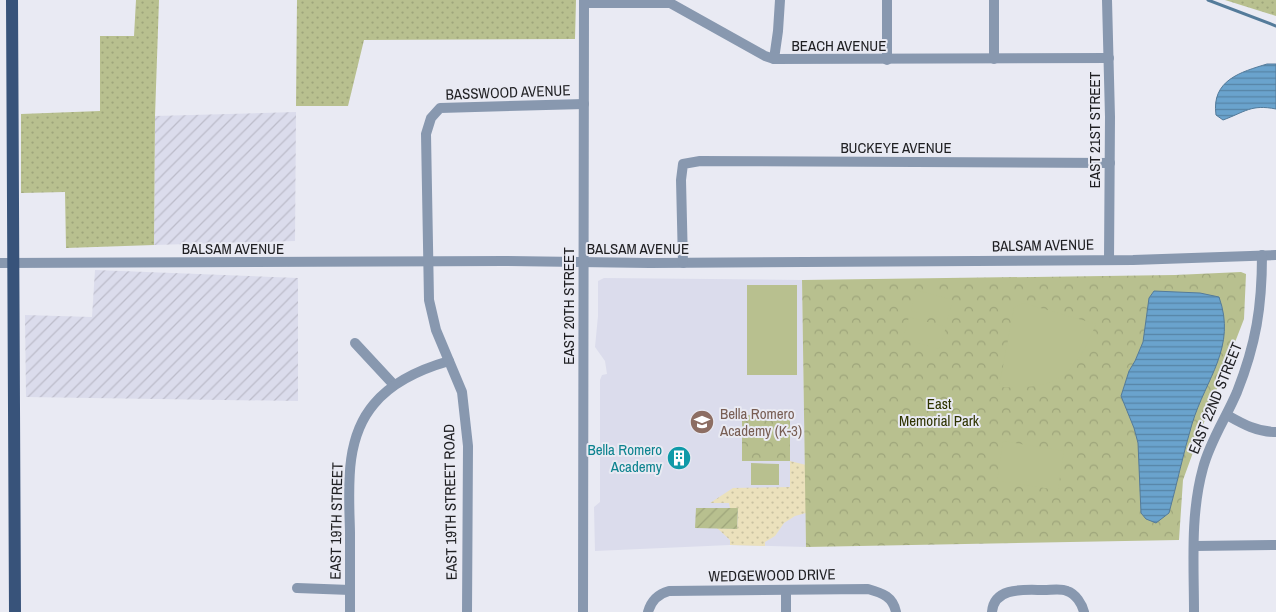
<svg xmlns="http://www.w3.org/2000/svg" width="1276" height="612" font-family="'Archivo Narrow',sans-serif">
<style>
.industrial{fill:url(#industrial-furrows)}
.built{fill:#dbdcec}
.grass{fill:url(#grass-dots)}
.sand{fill:url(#sand-dots)}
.park{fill:url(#park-crowns)}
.garden{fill:url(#garden-furrows)}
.pitch{fill:#b8c08f}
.water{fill:url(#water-rules);stroke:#547b9a}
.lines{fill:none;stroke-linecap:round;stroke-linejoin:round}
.stream{stroke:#547b9a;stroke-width:3}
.minor{stroke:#8898af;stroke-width:10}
.major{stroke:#38537a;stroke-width:12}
.labels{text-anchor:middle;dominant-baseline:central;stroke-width:4;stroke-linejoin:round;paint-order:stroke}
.street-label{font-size:15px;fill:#1f1f22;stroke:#e9eaf3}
.park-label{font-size:15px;fill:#2e3300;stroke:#e9eaf3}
.education-label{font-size:15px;fill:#785e54;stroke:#e9eaf3;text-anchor:start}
.culture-label{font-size:15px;fill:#0d838f;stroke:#e9eaf3;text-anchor:end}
</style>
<defs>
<pattern id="industrial-furrows" width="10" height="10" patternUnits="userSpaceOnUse" patternTransform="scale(1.25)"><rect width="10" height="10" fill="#dbdcec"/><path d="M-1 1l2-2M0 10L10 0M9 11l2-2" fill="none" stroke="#bcbcca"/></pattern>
<pattern id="grass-dots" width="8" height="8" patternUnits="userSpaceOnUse" patternTransform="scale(1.25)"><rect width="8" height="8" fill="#b8c08f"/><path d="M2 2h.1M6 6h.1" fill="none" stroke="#9ea57b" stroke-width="1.8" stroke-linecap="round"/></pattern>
<pattern id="sand-dots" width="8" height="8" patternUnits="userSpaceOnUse" patternTransform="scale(1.25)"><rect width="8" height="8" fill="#ebe1bc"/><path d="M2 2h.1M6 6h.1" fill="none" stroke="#c9c1a1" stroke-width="1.8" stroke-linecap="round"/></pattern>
<pattern id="park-crowns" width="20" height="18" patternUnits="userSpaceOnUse" patternTransform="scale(1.25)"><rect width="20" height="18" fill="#b8c08f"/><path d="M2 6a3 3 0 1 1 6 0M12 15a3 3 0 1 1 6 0" fill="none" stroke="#9ea57b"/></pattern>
<pattern id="garden-furrows" width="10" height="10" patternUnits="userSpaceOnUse" patternTransform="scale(1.25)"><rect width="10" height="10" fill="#b8c08f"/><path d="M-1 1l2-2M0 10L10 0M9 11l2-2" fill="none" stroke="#9ea57b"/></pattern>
<pattern id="water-rules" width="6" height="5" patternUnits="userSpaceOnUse" patternTransform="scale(1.25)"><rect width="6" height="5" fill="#6aa3cd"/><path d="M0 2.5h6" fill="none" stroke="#5784a6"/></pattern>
</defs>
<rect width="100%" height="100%" fill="#e9eaf3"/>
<!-- industrial -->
<g class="industrial">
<polygon points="296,112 295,241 154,245 155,116"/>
<polygon points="95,270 298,278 298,401 26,397 25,315 92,317"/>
</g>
<!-- built -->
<polygon class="built" points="604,278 802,280 806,547 730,545 595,551 594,507 600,502 600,380 602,375 607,374 605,361 595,347 598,316 598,281"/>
<!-- grass -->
<g class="grass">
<polygon points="136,0 159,0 155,116 154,245 66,248 65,192 21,193 21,114 100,111 100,36 134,36"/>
<polygon points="297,0 576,0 575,39 364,40 348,106 296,106"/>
<polygon points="1225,0 1276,0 1276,16"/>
</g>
<!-- sand -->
<polygon class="sand" points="790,461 806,465 813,514 806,513 795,516 784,523 775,536 765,542 765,546 730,545 730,540 717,528 737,529 738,509 730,508 729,503 710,503 733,488 790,487"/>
<!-- park -->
<g class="park">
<polygon points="1241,272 1246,274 1244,319 1203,425 1183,480 1179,540 806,547 802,280 1175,275"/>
<rect x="742" y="415" width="48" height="46"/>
</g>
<!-- garden -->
<polygon class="garden" points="696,508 738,508 737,529 695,528"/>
<!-- pitch -->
<g class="pitch">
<rect x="747" y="285" width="50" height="90"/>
<polygon points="916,290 953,300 947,320 911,311"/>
<path d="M1023 303 1096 324C1074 377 1057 390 999 387L1014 308Z"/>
<polygon points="909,317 946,327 939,349 903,339"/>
<polygon points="1003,441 1064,451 1058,490 997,481"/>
<polygon points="751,463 779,464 779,485 751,485"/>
</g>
<!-- water -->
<g class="water">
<path d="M1267 64H1276V109C1251 104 1245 112 1223 120L1216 115C1211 80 1241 72 1267 64Z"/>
<path d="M1154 291 1200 293 1219 297C1237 347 1206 378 1192 424 1183 454 1177 484 1169 513L1156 523 1146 519 1141 513 1138 443 1134 428 1121 396 1129 371 1135 361 1143 342 1149 298Z"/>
</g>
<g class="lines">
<!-- stream -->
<polyline class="stream" points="1208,0 1276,26"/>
<!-- minor -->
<g class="minor">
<polyline points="887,0 887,60"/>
<polyline points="1107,0 1110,117 1109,260"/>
<polyline points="584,3 670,3 765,56 774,59 1109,58"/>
<polyline points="774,59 778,31 780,0"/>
<polyline points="994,59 994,0"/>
<polyline points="0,263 504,261 650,263 1133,260 1276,255"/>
<polyline points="683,263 681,180 683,164 700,161 1110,163"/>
<polyline points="355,343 394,385"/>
<path d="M1227 415C1243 424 1257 432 1276 432"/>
<polyline points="1195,546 1276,545"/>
<polyline points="297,588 350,590"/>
<polyline points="786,591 786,612"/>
<path d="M350 612C350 585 350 559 350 532 349 490 344 439 374 404 393 381 421 369 449 361"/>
<polyline points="467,612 468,446 462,392 436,330 429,300 426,134 431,118 440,108 584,104"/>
<polyline points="583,612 584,0"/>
<path d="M648 612C651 601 658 594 669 591L868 589C883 593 893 597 896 612"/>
<path d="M992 612C994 586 1026 590 1044 590 1051 590 1061 588 1067 591 1076 594 1082 604 1084 612"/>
<path d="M1194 612C1194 565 1190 515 1203 468 1210 441 1226 418 1237 392 1256 344 1262 307 1262 255"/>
</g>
<!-- major -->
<polyline class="major" points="12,0 15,612"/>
</g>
<!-- icons -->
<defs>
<g id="school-disc" transform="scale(1.25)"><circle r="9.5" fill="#8d6e63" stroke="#e9eaf3"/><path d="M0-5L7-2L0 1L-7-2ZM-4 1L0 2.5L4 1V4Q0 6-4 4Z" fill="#fff"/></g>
<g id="building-disc" transform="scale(1.25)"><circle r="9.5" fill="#0f9aa8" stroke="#e9eaf3"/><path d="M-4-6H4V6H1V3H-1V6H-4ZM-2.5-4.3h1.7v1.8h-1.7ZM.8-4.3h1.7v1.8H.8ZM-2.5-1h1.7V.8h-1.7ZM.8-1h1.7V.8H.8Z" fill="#fff"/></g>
</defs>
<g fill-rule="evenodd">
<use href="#school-disc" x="702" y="422"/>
<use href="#building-disc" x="679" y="458"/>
</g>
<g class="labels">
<!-- street labels -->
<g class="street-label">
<text x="839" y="45">BEACH AVENUE</text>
<text transform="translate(508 92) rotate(-2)">BASSWOOD AVENUE</text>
<text transform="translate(1094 130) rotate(-90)">EAST 21ST STREET</text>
<text x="896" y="147">BUCKEYE AVENUE</text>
<text transform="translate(1043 245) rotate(-1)">BALSAM AVENUE</text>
<text x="233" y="248">BALSAM AVENUE</text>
<text x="638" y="248">BALSAM AVENUE</text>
<text transform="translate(568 306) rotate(-90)">EAST 20TH STREET</text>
<text transform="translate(1215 398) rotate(-68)">EAST 22ND STREET</text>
<text transform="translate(450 502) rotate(-91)">EAST 19TH STREET ROAD</text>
<text transform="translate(336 521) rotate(-89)">EAST 19TH STREET</text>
<text transform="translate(772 575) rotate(-1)">WEDGEWOOD DRIVE</text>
</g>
<!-- park labels -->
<g class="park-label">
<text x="939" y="403">East<tspan x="939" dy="17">Memorial Park</tspan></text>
</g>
<!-- education labels -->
<g class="education-label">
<text x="720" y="413">Bella Romero<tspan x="720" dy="17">Academy (K-3)</tspan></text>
</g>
<!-- culture labels -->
<g class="culture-label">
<text x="662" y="449">Bella Romero<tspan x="662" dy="17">Academy</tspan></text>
</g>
</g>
</svg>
